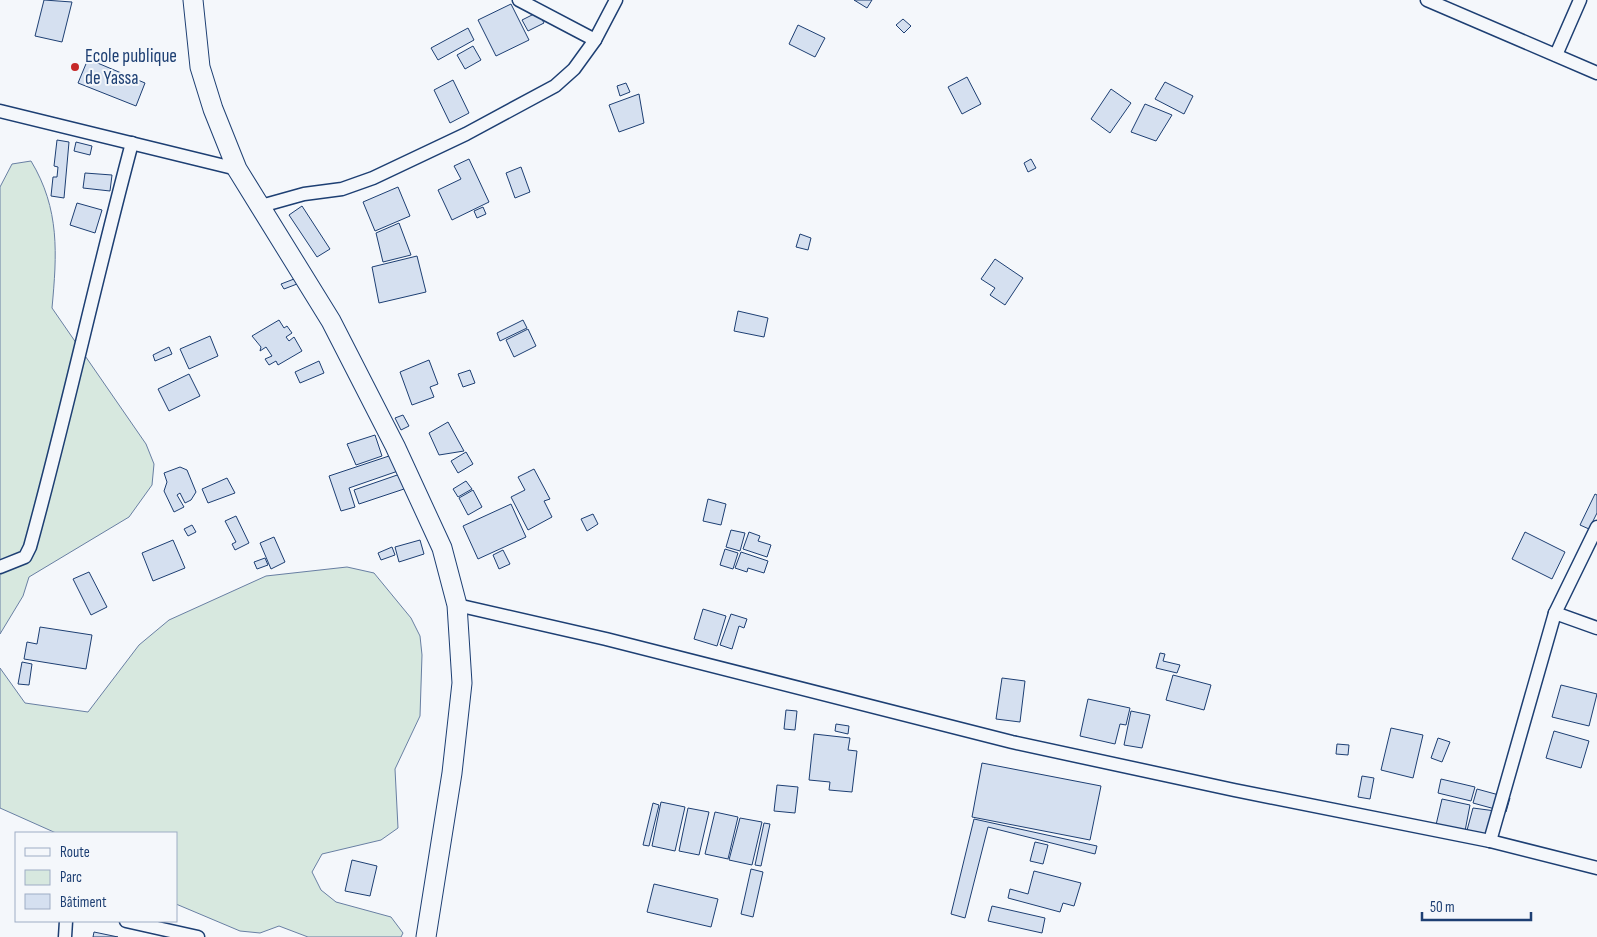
<svg xmlns="http://www.w3.org/2000/svg" width="1597" height="937" font-family="'Sofia Sans Condensed',sans-serif">
<style>
.green{fill:#d7e8df;stroke:#687fa3}
.building{fill:#d5e0f0;stroke:#1d3f73}
.lines{fill:none;stroke-linecap:round;stroke-linejoin:round}
.minor-casing{stroke:#1d3f73;stroke-width:15}
.secondary-casing{stroke:#1d3f73;stroke-width:21}
.minor{stroke:#f4f7fb;stroke-width:12}
.secondary{stroke:#f4f7fb;stroke-width:19}
.poi-dot{fill:#c62828;stroke:#f4f7fb;stroke-width:2}
.labels{text-anchor:middle;dominant-baseline:central;stroke-width:4;stroke-linejoin:round;paint-order:stroke}
.poi-label{font-size:19px;fill:#1d3f73;stroke:#f4f7fb;text-anchor:start}
</style>
<rect width="100%" height="100%" fill="#f4f7fb"/>
<!-- green -->
<g class="green">
<path d="M31 161C60 209 57 254 52 308L146 444 154 464 152 485 129 517 29 577 23 596 0 634V187L12 164Z"/>
<polygon points="347,567 374,573 411,618 420,636 422,655 420,716 395,769 398,828 381,840 322,854 312,872 321,890 336,902 391,917 403,933 401,937 308,937 279,926 260,933 240,931 176,904 176,833 56,833 0,808 0,668 25,703 88,712 139,645 169,620 266,576"/>
</g>
<!-- building -->
<g class="building">
<polygon points="44,0 72,2 62,42 35,36"/>
<polygon points="854,0 872,0 867,8"/>
<polygon points="511,4 529,40 496,56 478,20"/>
<polygon points="538,12 544,23 528,31 522,20"/>
<polygon points="903,19 911,26 904,33 896,25"/>
<polygon points="798,25 825,38 815,57 789,44"/>
<polygon points="468,28 474,40 438,60 431,48"/>
<polygon points="473,46 481,60 465,69 457,55"/>
<polygon points="88,59 145,83 136,106 78,83"/>
<polygon points="967,77 981,104 962,114 948,87"/>
<polygon points="453,80 469,113 450,123 434,90"/>
<polygon points="1165,82 1193,96 1184,114 1155,99"/>
<polygon points="626,83 630,92 620,96 617,86"/>
<polygon points="1111,89 1131,103 1110,133 1091,119"/>
<polygon points="639,94 644,123 619,132 609,105"/>
<polygon points="1145,104 1172,115 1156,141 1131,132"/>
<polygon points="57,140 69,142 64,198 51,196 53,177 57,177 58,167 54,166"/>
<polygon points="76,142 92,146 90,155 74,151"/>
<polygon points="469,159 489,202 452,220 438,190 461,179 454,166"/>
<polygon points="1031,159 1036,168 1028,172 1024,163"/>
<polygon points="521,167 530,192 515,198 506,173"/>
<polygon points="85,173 112,175 110,191 83,188"/>
<polygon points="398,187 410,216 375,231 363,202"/>
<polygon points="77,203 102,210 95,233 70,225"/>
<polygon points="302,206 330,249 317,257 289,215"/>
<polygon points="483,207 486,214 477,218 474,211"/>
<polygon points="399,223 411,255 383,262 376,233"/>
<polygon points="800,234 811,238 808,250 796,247"/>
<polygon points="417,256 426,292 379,303 372,267"/>
<polygon points="995,259 1023,278 1005,305 990,295 995,288 981,279"/>
<polygon points="294,279 297,284 284,289 281,284"/>
<polygon points="738,311 768,318 764,337 734,331"/>
<polygon points="279,320 284,328 287,326 292,333 286,337 289,341 294,337 302,351 278,365 276,361 269,365 265,359 272,356 266,347 260,351 261,347 252,336"/>
<polygon points="523,320 527,328 500,341 497,333"/>
<polygon points="528,329 536,346 514,357 506,340"/>
<polygon points="210,336 218,356 189,369 180,349"/>
<polygon points="169,347 172,354 155,361 153,355"/>
<polygon points="429,360 438,384 430,387 434,397 412,405 400,372"/>
<polygon points="319,361 324,373 300,383 295,372"/>
<polygon points="470,370 475,383 463,387 458,374"/>
<polygon points="189,374 200,396 169,411 158,389"/>
<polygon points="403,415 409,426 401,430 395,418"/>
<polygon points="448,422 464,451 439,455 429,433"/>
<polygon points="375,435 382,456 356,465 347,444"/>
<polygon points="466,452 473,464 458,473 451,461"/>
<polygon points="392,455 398,471 349,488 355,507 341,511 329,476"/>
<polygon points="180,467 187,470 196,492 191,500 185,503 180,493 177,495 184,507 174,512 164,491 167,482 164,473"/>
<polygon points="534,469 550,499 544,501 552,517 528,530 511,497 525,490 518,477"/>
<polygon points="403,473 407,488 359,504 354,490"/>
<polygon points="227,478 235,493 208,503 202,489"/>
<polygon points="466,481 472,489 458,497 453,489"/>
<polygon points="473,490 482,507 468,515 459,498"/>
<polygon points="1595,494 1597,495 1597,513 1589,529 1580,525"/>
<polygon points="708,499 726,504 721,525 703,521"/>
<polygon points="511,504 526,537 478,559 463,526"/>
<polygon points="593,514 598,524 587,531 581,519"/>
<polygon points="236,516 249,543 235,550 232,544 236,542 225,521"/>
<polygon points="192,525 196,532 188,536 184,529"/>
<polygon points="731,530 745,533 740,551 726,547"/>
<polygon points="749,532 760,536 758,541 771,545 767,557 743,549"/>
<polygon points="1525,532 1565,552 1552,579 1512,559"/>
<polygon points="274,537 285,562 271,569 260,543"/>
<polygon points="173,540 185,568 153,581 142,553"/>
<polygon points="420,540 424,554 399,562 395,547"/>
<polygon points="392,547 395,555 381,560 378,553"/>
<polygon points="725,549 738,553 733,569 720,565"/>
<polygon points="503,550 510,564 499,569 493,555"/>
<polygon points="741,552 768,561 764,573 748,568 747,572 735,568"/>
<polygon points="265,558 268,565 257,569 254,562"/>
<polygon points="89,572 107,607 91,615 73,579"/>
<polygon points="703,609 726,616 717,646 694,639"/>
<polygon points="731,614 747,619 744,628 739,626 732,649 720,645"/>
<polygon points="40,627 92,635 86,669 24,659 27,642 37,644"/>
<polygon points="1160,653 1165,654 1163,661 1180,665 1177,673 1156,668"/>
<polygon points="22,662 32,664 29,685 18,684"/>
<polygon points="1173,675 1211,685 1204,710 1166,700"/>
<polygon points="1002,678 1025,681 1020,722 996,719"/>
<polygon points="1561,685 1597,694 1589,726 1552,717"/>
<polygon points="1088,699 1130,708 1126,725 1120,724 1115,744 1080,736"/>
<polygon points="786,710 797,711 795,730 784,729"/>
<polygon points="1131,711 1150,715 1142,748 1124,745"/>
<polygon points="836,724 849,726 848,734 835,731"/>
<polygon points="1391,728 1423,735 1413,778 1381,770"/>
<polygon points="1554,731 1589,741 1581,768 1546,758"/>
<polygon points="814,734 850,738 848,750 857,751 852,792 829,790 830,782 809,780"/>
<polygon points="1438,738 1450,742 1442,762 1431,758"/>
<polygon points="1337,744 1349,745 1348,755 1336,754"/>
<polygon points="982,763 1101,786 1090,840 972,817"/>
<polygon points="1362,776 1374,778 1370,799 1358,797"/>
<polygon points="1441,779 1475,787 1471,801 1438,793"/>
<polygon points="777,785 798,787 795,813 774,811"/>
<polygon points="1477,789 1510,798 1506,812 1473,803"/>
<polygon points="1442,799 1470,805 1465,831 1436,825"/>
<polygon points="661,802 685,807 675,851 652,846"/>
<polygon points="653,803 659,805 649,846 643,845"/>
<polygon points="688,808 709,812 699,855 679,851"/>
<polygon points="1473,808 1503,812 1491,839 1466,834"/>
<polygon points="715,812 738,817 728,859 705,854"/>
<polygon points="740,818 762,822 752,865 729,860"/>
<polygon points="974,819 1097,846 1095,854 988,827 965,918 951,914"/>
<polygon points="764,823 770,824 761,866 755,865"/>
<polygon points="1035,842 1048,845 1043,864 1030,861"/>
<polygon points="352,860 377,866 370,896 345,891"/>
<polygon points="751,869 763,872 753,917 741,914"/>
<polygon points="1034,871 1081,883 1074,906 1063,903 1060,912 1008,898 1010,889 1028,894"/>
<polygon points="654,884 718,899 711,927 647,912"/>
<polygon points="992,906 1045,918 1042,933 988,921"/>
<polygon points="94,932 118,937 93,937"/>
</g>
<g class="lines">
<!-- minor casing -->
<g class="minor-casing">
<g id="minor">
<polyline points="519,0 595,40"/>
<polyline points="1427,0 1597,73"/>
<polyline points="1556,55 1580,0"/>
<polyline points="0,111 237,169"/>
<polyline points="261,206 304,194 342,189 373,178 466,134 555,86 574,69 595,40 616,0"/>
<path d="M0 567 25 557 30 547C67 413 96 277 132 143"/>
<polyline points="457,605 606,639 1012,742 1234,790 1490,841 1597,868"/>
<polyline points="1555,613 1597,628"/>
<polyline points="1490,841 1555,613 1597,527"/>
<polyline points="126,921 198,937"/>
<polyline points="65,937 66,921"/>
</g>
</g>
<!-- secondary casing -->
<g class="secondary-casing">
<polyline id="secondary" points="193,0 200,67 213,109 237,169 331,321 395,446 442,548 457,605 462,683 452,773 426,937"/>
</g>
<!-- minor -->
<use href="#minor" class="minor"/>
<!-- secondary -->
<use href="#secondary" class="secondary"/>
</g>
<!-- markers -->
<circle class="poi-dot" cx="75" cy="67" r="5"/>
<g class="labels">
<!-- poi labels -->
<g class="poi-label">
<text x="85" y="56">Ecole publique<tspan x="85" dy="22">de Yassa</tspan></text>
</g>
</g>
<!-- legend -->
<rect x="15" y="832" width="162" height="90" fill="#f4f7fb" stroke="#9eadc5"/>
<rect x="25" y="848" width="25" height="8" fill="#f4f7fb" stroke="#9eadc5"/>
<text x="60" y="857" font-size="15" fill="#1d3f73">Route</text>
<rect x="25" y="870" width="25" height="15" fill="#d7e8df" stroke="#9eadc5"/>
<text x="60" y="882" font-size="15" fill="#1d3f73">Parc</text>
<rect x="25" y="894" width="25" height="15" fill="#d5e0f0" stroke="#9eadc5"/>
<text x="60" y="907" font-size="15" fill="#1d3f73">Bâtiment</text>
<!-- scale -->
<path d="M1422 912v8h109v-8" fill="none" stroke="#1d3f73" stroke-width="2.5"/>
<text x="1430" y="912" font-size="15" fill="#1d3f73" stroke="#f4f7fb" stroke-width="4" paint-order="stroke">50 m</text>
</svg>
